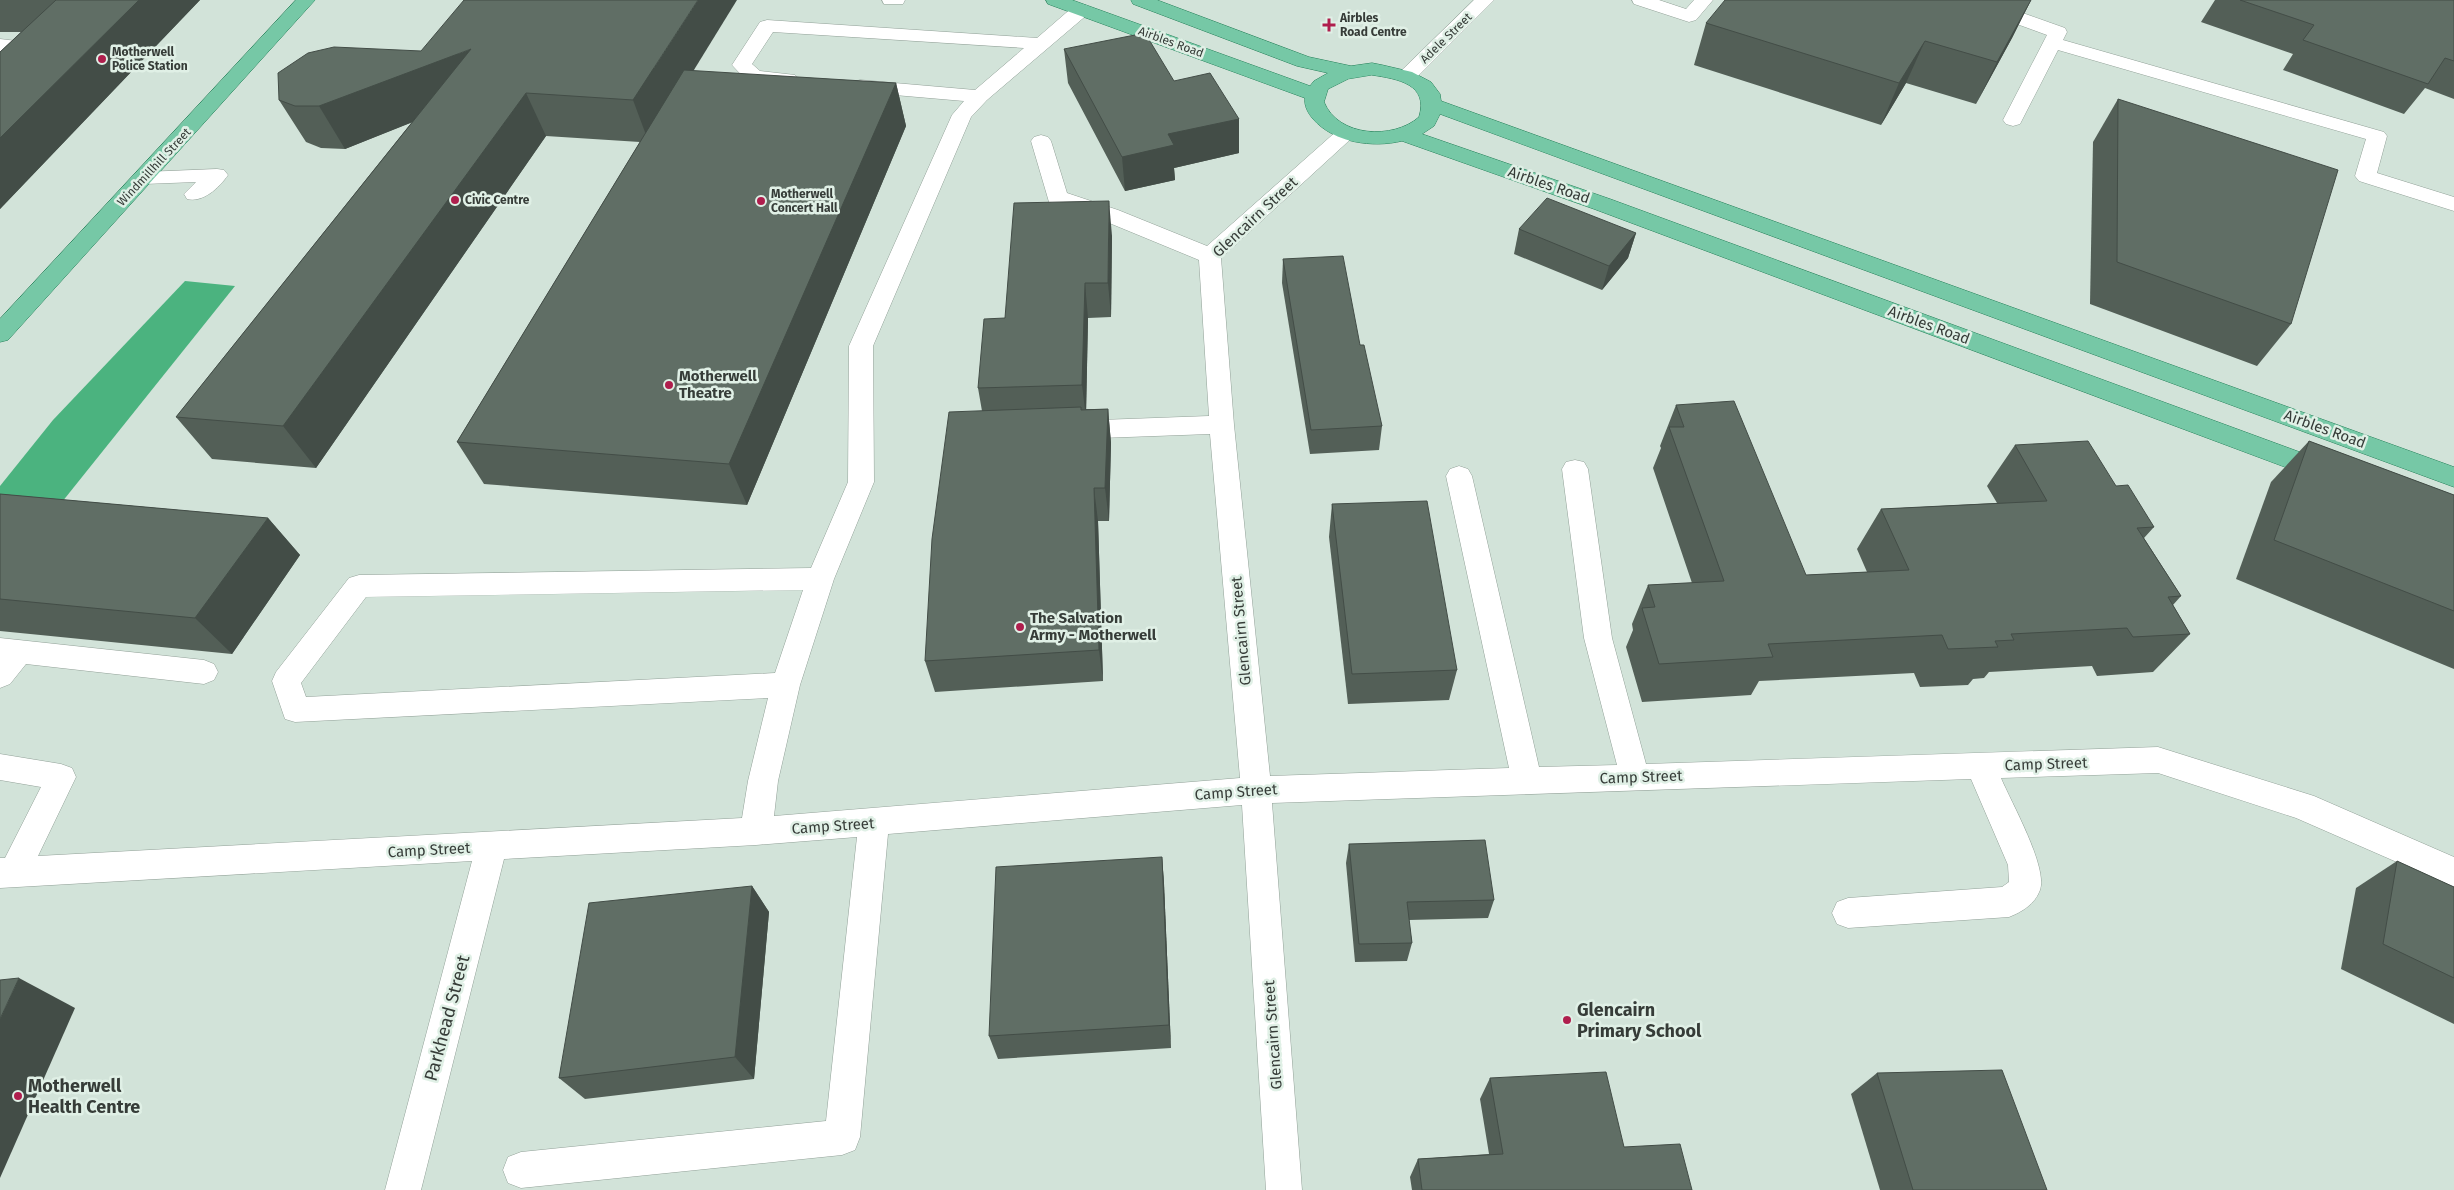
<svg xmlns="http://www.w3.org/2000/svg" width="2454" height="1190" font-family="'Fira Sans',sans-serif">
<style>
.forest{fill:#4bb37f}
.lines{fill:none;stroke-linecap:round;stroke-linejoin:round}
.minor-casing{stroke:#92a198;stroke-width:1}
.major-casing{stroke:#247f58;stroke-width:1}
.minor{fill:#fff;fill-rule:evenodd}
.major{fill:#76c8a6;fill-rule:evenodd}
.wall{fill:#535f57}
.shaded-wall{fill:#434d47}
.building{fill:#606e65;stroke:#434d47}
.poi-dot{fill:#af1e4d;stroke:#e0f0e6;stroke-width:2}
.labels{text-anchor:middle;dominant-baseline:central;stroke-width:5;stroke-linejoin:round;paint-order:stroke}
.far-poi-label{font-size:12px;font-weight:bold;fill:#363c38;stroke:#e0f0e6;text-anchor:start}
.far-street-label{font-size:12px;fill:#363c38;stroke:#e0f0e6}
.street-label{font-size:15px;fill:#363c38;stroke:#e0f0e6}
.poi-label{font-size:15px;font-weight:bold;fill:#363c38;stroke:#e0f0e6;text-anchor:start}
.near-poi-label{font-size:18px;font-weight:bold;fill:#363c38;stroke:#e0f0e6;text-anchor:start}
.near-street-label{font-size:18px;fill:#363c38;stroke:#e0f0e6}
</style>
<rect width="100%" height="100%" fill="#d2e3d9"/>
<!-- forest -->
<polygon class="forest" points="185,281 235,286 62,502 0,498 0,486 53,420"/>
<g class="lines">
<!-- minor casing -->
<g class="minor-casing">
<g id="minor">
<polygon points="882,0 905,0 903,4 884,4"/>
<polygon points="1474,0 1494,0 1414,80 1400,80 1397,76 1400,72"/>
<polygon points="1632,0 1659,0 1686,9 1694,0 1713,0 1696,20 1689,22 1634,4"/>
<polygon points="1960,0 1986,0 2065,28 2067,32 2063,40 2384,132 2387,136 2377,173 2454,197 2454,211 2359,181 2355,176 2366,139 2058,50 2020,124 2013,126 2006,124 2003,120 2047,35 1962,4"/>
<path d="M1081 4 1088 6 1090 10 1088 14 987 100 971 117 873 346 874 482 834 579 800 685 778 781 774 816 1240 778 1210 434 1073 439 1064 436 1061 430 1064 424 1073 421 1209 416 1199 260 1102 220 1049 202 1031 141 1034 137 1041 135 1048 137 1051 141 1067 193 1118 210 1207 246 1339 129 1346 127 1353 129 1356 133 1353 137 1221 258 1234 425 1270 776 1509 768 1446 476 1450 469 1459 466 1468 469 1472 476 1539 767 1617 765 1584 638 1562 469 1566 462 1575 460 1584 462 1588 469 1612 638 1646 764 2158 747 2314 796 2454 857V887L2296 818 2158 773 2001 778C2011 802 2048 867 2040 890 2035 904 2022 912 2009 917L1848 928 1837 924 1832 913 1837 902 1848 898 2002 887 2009 882 2008 865 1971 779 1272 803 1302 1190H1266L1242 805 888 834 860 1137 855 1150 842 1155 521 1188 508 1183 503 1170 508 1157 521 1152 826 1121 857 837 756 845 504 859 421 1190H385L472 861 0 888V858H5L41 787 0 780V754L61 764 72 768 76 777 38 856 742 818 748 781 768 698 295 722 285 719 272 681 276 672 349 578 359 575 811 568 848 482 849 346 952 115 964 101 860 92 853 90 850 86 853 82 860 80 975 90 1024 48 773 32 752 64 760 71 795 75 798 79 795 83 788 85 747 81 732 65 760 22 767 20 1037 38 1074 6ZM803 590 775 673 306 697 301 683 366 597Z"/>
<polygon points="0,39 34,43 37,47 7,76 0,78 0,62 11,52 0,51"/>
<path d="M217 169 224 170 228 175C219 188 203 203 187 199L184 194 196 182 144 184 137 183 133 178 137 173 144 172Z"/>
<polygon points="0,638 204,660 214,664 218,672 214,680 204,684 26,664 10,684 0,688"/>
</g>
</g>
<!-- major casing -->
<g class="major-casing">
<g id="major">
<polygon points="296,0 315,0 8,340 0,342 0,319"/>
<path d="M1046 0H1072L1310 86 1314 81 1328 73 1297 66 1133 4 1131 0H1157L1309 57 1351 66 1372 63 1382 65 1412 72 1431 82 1440 94 1441 101 2454 467V487L1440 114 1434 126 1422 134 1610 199 2335 465 2339 472 2335 479 2326 482 2317 479 1594 209 1402 141C1373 148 1334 143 1313 119 1308 113 1304 106 1305 98L1048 4ZM1372 75C1398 79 1429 84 1419 117 1393 140 1338 137 1324 102L1328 89 1348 79Z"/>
</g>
</g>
<!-- minor -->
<use href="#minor" class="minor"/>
<!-- major -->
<use href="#major" class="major"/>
</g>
<!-- wall -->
<g class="wall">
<polygon points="0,0 200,0 0,209 0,52 21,32 0,32"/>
<polygon points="2031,0 2012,38 1976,104 1906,83 1881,125 1694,65 1706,23"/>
<polygon points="2215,0 2454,0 2454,99 2425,88 2404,114 2283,70 2293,54 2201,22"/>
<polygon points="1064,49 1174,81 1239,119 1239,153 1174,168 1175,180 1125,191 1068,83"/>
<polygon points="421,51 694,71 896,83 906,126 747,505 484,484 457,442 640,142 546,136 316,468 212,459 176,417 412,122 345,149 321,148 306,142 279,100"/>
<polygon points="2118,99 2291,324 2257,366 2090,304 2093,142"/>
<polygon points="1519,229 1636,233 1628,258 1602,290 1514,254"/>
<polygon points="1112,236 1111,317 1088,318 1086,409 1108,409 1111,443 1109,521 1098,521 1103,681 935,692 925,661 982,411 978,388 1005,318"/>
<polygon points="1283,259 1360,345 1382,426 1379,450 1310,454 1282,283"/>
<polygon points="1676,405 1806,575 1867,572 1857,549 1881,509 1997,503 1987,486 2015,445 2116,486 2154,527 2144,538 2181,596 2173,605 2190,634 2153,672 2097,676 2092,666 1989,672 1984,678 1973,679 1968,685 1920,687 1914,673 1759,681 1751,695 1642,702 1626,647 1633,630 1632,624 1648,585 1692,583 1653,468 1661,448 1660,446"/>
<polygon points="2309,441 2454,495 2454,669 2236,579 2271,482"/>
<polygon points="0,494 268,518 300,555 232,654 0,631"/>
<polygon points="1332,504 1457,670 1449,700 1348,704 1329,537"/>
<polygon points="1349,844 1494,900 1488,918 1409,920 1412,943 1407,961 1355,962 1346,863"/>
<polygon points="1162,857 1164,884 1171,1048 998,1059 989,1036"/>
<polygon points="2397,861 2454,887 2454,1024 2341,969 2356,888"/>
<polygon points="752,886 769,912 754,1079 585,1099 559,1078"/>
<polygon points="1877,1073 2047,1190 1880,1190 1851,1094"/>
<polygon points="1490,1078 1624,1147 1692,1190 1412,1190 1410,1177 1418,1159 1489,1154 1480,1099"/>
</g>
<!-- shaded-wall -->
<g class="shaded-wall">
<polygon points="139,0 200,0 0,209 0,138"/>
<polygon points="698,0 737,0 649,143 633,100"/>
<polygon points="2031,0 2012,38 1976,104 1997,62"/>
<polygon points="1925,41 1906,83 1881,125 1899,83"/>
<polygon points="471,49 491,91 345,149 319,106"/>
<polygon points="896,83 906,126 747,505 729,464"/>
<polygon points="526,93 546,136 316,468 283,426"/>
<polygon points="1239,119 1239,153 1174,168 1175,180 1125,191 1122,157 1168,134"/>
<polygon points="1109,201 1112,236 1111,317 1108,283"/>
<polygon points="1636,233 1628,258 1602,290 1609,266"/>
<polygon points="1085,283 1088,318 1086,418 1082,385"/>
<polygon points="1108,409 1111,443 1109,521 1105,488"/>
<polygon points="1094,488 1098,521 1103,681 1099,650"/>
<polygon points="268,518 300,555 232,654 195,618"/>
<polygon points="1162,857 1164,884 1171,1048 1169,1025"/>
<polygon points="752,886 769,912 754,1079 735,1057"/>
<polygon points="19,978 75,1008 0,1178 0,1019"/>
</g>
<!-- building -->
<g class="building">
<polygon points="56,0 139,0 0,138 0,52"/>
<polygon points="464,0 698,0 633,100 526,93 283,426 176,417 471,49 319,106 295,106 279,100 278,73 308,53 334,47 421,51"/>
<polygon points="1725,0 2031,0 1997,62 1925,41 1899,83 1706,23"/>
<polygon points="2240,0 2454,0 2454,61 2445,58 2428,84 2303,40 2314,25"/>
<polygon points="1145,33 1174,81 1210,73 1239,119 1168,134 1174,145 1122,157 1064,49"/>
<polygon points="684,70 896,83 729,464 457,442"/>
<polygon points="2118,99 2338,170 2291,324 2117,262"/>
<polygon points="1547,198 1636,233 1609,266 1519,229"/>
<polygon points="1109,201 1108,283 1085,283 1082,385 978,388 984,319 1005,318 1014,203"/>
<polygon points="1343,256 1360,345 1364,345 1382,426 1311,430 1283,259"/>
<polygon points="1734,401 1806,575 1909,570 1881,509 2047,501 2015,445 2088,441 2116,486 2128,485 2154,527 2137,528 2181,596 2168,597 2190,634 2133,637 2127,628 2011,634 2014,640 1995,641 1998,647 1948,649 1942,635 1768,644 1773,657 1659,664 1642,608 1655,607 1648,585 1724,581 1669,427 1684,427 1676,405"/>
<polygon points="1081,407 1081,410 1108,409 1105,488 1094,488 1099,650 925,661 932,539 949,412"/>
<polygon points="2309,441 2454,495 2454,611 2274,540"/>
<polygon points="0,494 268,518 195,618 0,599"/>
<polygon points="1427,501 1457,670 1352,674 1332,504"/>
<polygon points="1485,840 1494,900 1407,902 1412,943 1359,944 1349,844"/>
<polygon points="1162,857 1169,1025 989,1036 996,867"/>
<polygon points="2397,861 2454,887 2454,978 2383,944"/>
<polygon points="752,886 735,1057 559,1078 589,903"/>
<polygon points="19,978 0,1019 0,980"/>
<polygon points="2002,1070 2047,1190 1913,1190 1877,1073"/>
<polygon points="1606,1072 1624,1147 1680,1144 1692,1190 1422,1190 1418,1159 1503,1154 1490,1078"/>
</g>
<!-- markers -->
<g class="poi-dot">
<path d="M1326.5 17.5h5v5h5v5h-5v5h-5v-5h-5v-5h5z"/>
<circle cx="102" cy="59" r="5"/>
<circle cx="455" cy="200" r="5"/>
<circle cx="761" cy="201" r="5"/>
<circle cx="669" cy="385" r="5"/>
<circle cx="1020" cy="627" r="5"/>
<circle cx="1567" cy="1020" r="5"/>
<circle cx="18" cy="1096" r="5"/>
</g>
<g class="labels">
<!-- far-poi labels -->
<g class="far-poi-label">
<text x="1340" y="18">Airbles<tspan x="1340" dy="14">Road Centre</tspan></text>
<text x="112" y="52">Motherwell<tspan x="112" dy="14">Police Station</tspan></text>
<text x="771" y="194">Motherwell<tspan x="771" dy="14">Concert Hall</tspan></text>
<text x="465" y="200">Civic Centre</text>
</g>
<!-- far-street labels -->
<g class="far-street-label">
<text transform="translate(1446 38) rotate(-44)">Adele Street</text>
<text transform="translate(1171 42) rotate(20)">Airbles Road</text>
<text transform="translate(154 167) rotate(-47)">Windmillhill Street</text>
</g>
<!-- street labels -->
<g class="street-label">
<text transform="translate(1549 185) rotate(19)">Airbles Road</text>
<text transform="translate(1255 217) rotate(-43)">Glencairn Street</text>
<text transform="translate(1929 325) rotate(20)">Airbles Road</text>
<text transform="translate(2325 429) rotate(20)">Airbles Road</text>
<text transform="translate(1241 631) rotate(-95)">Glencairn Street</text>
<text transform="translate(2046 764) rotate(-2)">Camp Street</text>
<text transform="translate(1641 777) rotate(-2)">Camp Street</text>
<text transform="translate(1236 792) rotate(-4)">Camp Street</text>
<text transform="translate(833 826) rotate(-4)">Camp Street</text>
<text transform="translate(429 850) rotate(-3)">Camp Street</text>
<text transform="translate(1273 1035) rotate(-94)">Glencairn Street</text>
</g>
<!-- poi labels -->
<g class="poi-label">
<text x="679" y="376">Motherwell<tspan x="679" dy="17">Theatre</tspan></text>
<text x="1030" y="618">The Salvation<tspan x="1030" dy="17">Army - Motherwell</tspan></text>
</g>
<!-- near-poi labels -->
<g class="near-poi-label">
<text x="1577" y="1010">Glencairn<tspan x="1577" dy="21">Primary School</tspan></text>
<text x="28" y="1086">Motherwell<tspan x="28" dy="21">Health Centre</tspan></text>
</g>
<!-- near-street labels -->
<g class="near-street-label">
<text transform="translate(447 1018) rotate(-75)">Parkhead Street</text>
</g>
</g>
</svg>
